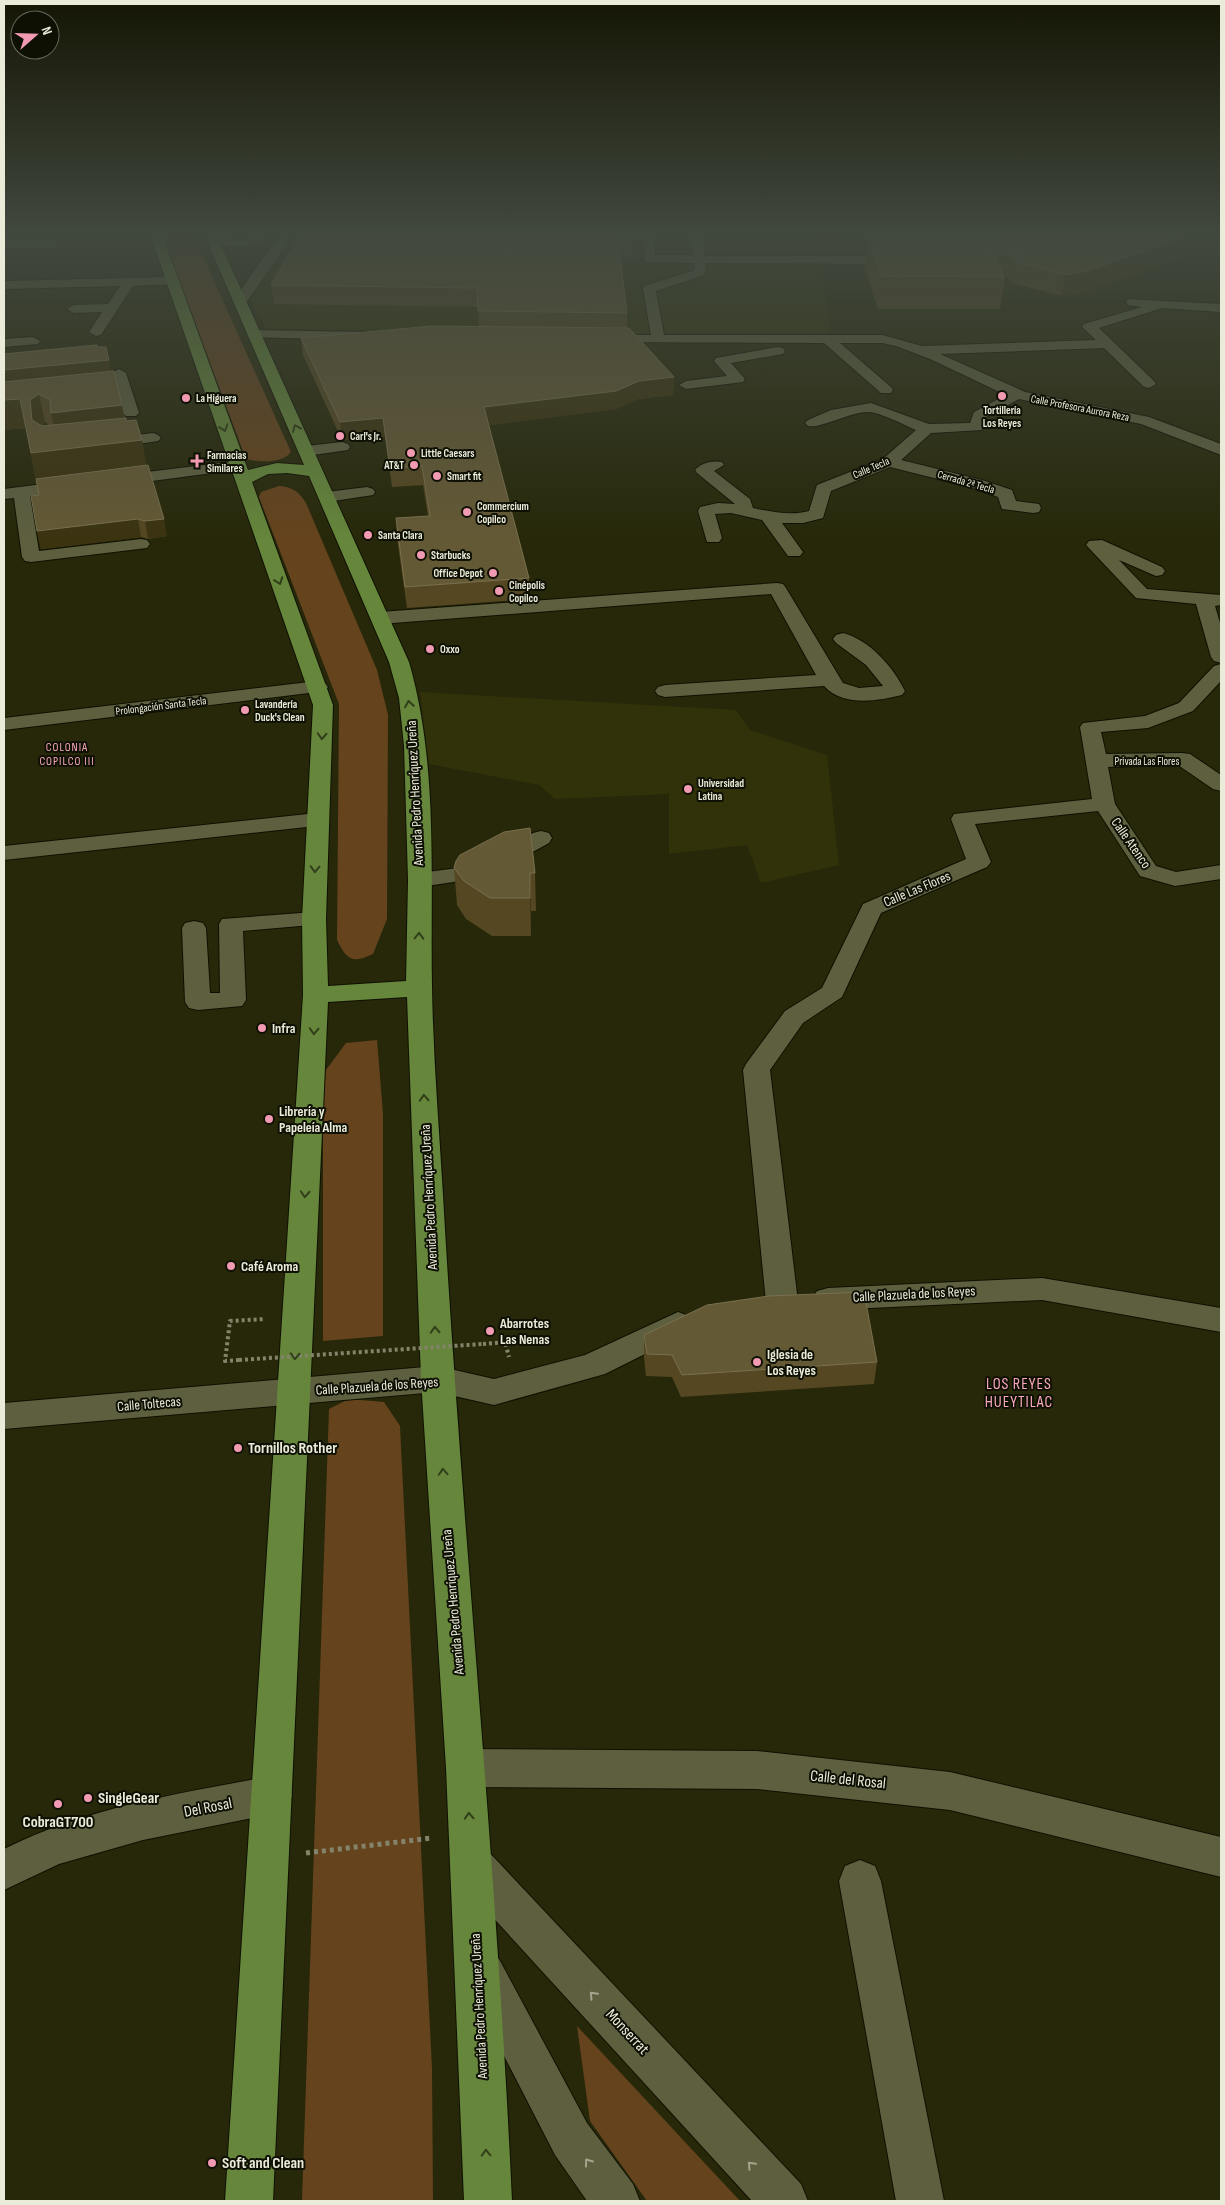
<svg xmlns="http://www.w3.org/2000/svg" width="1225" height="2205" font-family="'Sofia Sans Condensed',sans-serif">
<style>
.built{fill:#31320a}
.green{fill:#65431d}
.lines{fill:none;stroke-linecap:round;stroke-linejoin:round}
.minor-casing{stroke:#101000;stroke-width:2}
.major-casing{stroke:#101000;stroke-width:2}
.path-far1{stroke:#83846b;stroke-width:4;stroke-dasharray:3 3;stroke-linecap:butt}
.path{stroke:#83846b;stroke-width:5;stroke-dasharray:4 4;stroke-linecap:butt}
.minor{fill:#5d5f3f;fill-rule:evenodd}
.major{fill:#65863b;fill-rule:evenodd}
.path-bridge{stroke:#83846b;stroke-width:4;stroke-dasharray:3 3;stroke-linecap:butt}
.wall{fill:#544722;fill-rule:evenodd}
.shaded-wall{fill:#3b3310}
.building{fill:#645935;stroke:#79704f}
.oneway{stroke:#313f1a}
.oneway2{stroke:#a4a58c}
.poi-dot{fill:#f19ab1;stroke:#0f1004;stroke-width:2}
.labels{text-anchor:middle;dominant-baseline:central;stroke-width:4;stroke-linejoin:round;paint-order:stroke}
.far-poi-label{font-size:11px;font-weight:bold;fill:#eaebd9;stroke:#0f1004;text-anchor:start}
.far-street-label{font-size:11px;fill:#eaebd9;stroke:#0f1004}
.far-neighbourhood-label{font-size:12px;letter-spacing:1px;fill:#fba8be;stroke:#0f1004}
.street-label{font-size:14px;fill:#eaebd9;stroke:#0f1004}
.poi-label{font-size:14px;font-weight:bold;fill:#eaebd9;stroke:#0f1004;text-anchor:start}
.quarter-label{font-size:16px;letter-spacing:1px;fill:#fba8be;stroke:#0f1004}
.near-poi-label{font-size:16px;font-weight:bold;fill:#eaebd9;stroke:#0f1004;text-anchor:start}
.near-street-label{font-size:16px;fill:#eaebd9;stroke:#0f1004}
</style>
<rect width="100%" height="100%" fill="#272809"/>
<!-- built -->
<g class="built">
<polygon points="294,234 945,234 962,266 821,266 831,333 615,335 267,329 251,299"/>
<polygon points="420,692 736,710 750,730 827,755 839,865 761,883 747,845 669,854 669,794 555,799 539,785 429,764"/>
</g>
<!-- green -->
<g class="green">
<path d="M162 234H193L291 452C282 464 258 462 246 459Z"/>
<polygon points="815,234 841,234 844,248 817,247"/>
<path d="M279 486C293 487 298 491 306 503L377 670 388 715 387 919 373 954C352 964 347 960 337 940L339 704 259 497 261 492Z"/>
<polygon points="377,1040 383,1114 383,1336 323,1341 323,1074 346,1043"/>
<polygon points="349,1399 384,1402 400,1426 432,2069 433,2201 302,2201 329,1409"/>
<polygon points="577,2026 740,2201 647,2201 590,2121"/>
</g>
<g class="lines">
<!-- minor casing -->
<g class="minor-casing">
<g id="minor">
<path d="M257 234H270C256 252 227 247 208 243L206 240C215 231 242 245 257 234Z"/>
<polygon points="280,234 292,234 275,262 245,304 235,304 233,301"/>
<path d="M643 234H655V255H693L690 234H702L705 256H904L910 260 904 264 706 263 705 275 656 291 664 335H882L922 346 1096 340 1082 327 1084 324 1142 307 1128 305 1126 302 1128 299 1221 304V312L1162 308 1099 328 1154 381 1156 384 1149 388 1144 387 1104 348 940 354 1025 392 1149 417 1221 444V455L1141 424 1019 399 986 417 982 430 931 433 901 460 982 480 1012 490 1016 501 1039 504 1041 508 1039 512 1033 513 1002 509 998 497 970 487 890 467 831 491 823 518 803 523H782L803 552 800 556H788L762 520 731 513 715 514 722 538 719 542H707L698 511 700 507 718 503 735 504 697 473 695 470C700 463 713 460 722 462L724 465 714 471 750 499 753 508C772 512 791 516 809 511L817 485 883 459 916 430C904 425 880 412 868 412 850 412 820 429 808 426L805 423 808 420 831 410 871 403 929 424 970 423 974 412 1006 395 930 359 896 346 882 343H840L891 387 893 390 891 393H881L824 343 595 342 593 339 600 335H651L643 289 644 286 695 270 694 263 645 262Z"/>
<polygon points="4,240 54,240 60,244 54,248 4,248"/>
<polygon points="172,277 176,278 178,281 176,284 133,286 101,335 96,336 89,332 102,312 74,313 67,309 74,305 108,304 120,286 4,289 4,281"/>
<polygon points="254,330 367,332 374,336 367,340 249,337 247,334 249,331"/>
<polygon points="33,337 40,341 38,344 4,347 4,339"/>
<polygon points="778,347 783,348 785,351 783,354 731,363 745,379 743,382 686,389 679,385 686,381 727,376 714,361 716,358"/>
<polygon points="119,369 126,373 139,413 136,416 126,416 123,413 112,373"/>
<polygon points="153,433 158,435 161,438 158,441 105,449 97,444 105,439"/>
<polygon points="342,442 348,444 350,447 348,450 306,456 298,451 306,446"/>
<polygon points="237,461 243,463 245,466 243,469 114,486 106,481 114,476"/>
<polygon points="74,480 80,482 82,485 80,488 30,496 39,551 141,539 147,540 150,544 147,548 31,562 25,561 22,557 14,498 4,499 4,489"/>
<polygon points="367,487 373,489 375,492 373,495 327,502 321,501 319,497 321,493 327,492"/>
<polygon points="1102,540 1162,567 1165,571 1162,575 1156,576 1119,560 1147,589 1221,595 1221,605 1215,606 1221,626 1221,663 1214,661 1211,657 1196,604 1136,598 1086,545 1089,541"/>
<path d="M777 583 783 584 786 588 843 683 859 688 883 686 866 665 836 643 833 639 836 635 843 633C870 640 893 667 905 691L902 695C878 701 843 707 824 686L665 697 658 695 655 691 658 687 665 685 816 675 771 594 380 624 373 622 371 618 373 614 380 612Z"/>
<polygon points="1221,664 1221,681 1193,711 1148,728 1101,732 1106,754 1182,753 1190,754 1221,775 1221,791 1213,789 1178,765 1108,767 1115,804 1156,866 1176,872 1221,865 1221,879 1175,886 1140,876 1098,811 975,824 991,862 987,867 881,913 842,997 803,1023 770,1070 798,1302 793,1310 782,1314 771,1310 766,1302 743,1070 746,1064 785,1011 822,988 863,904 966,859 951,819 954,814 1092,799 1080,727 1083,723 1145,716 1179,703 1214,666"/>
<polygon points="318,681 325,683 328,687 325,691 4,730 4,718"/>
<polygon points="317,813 325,815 328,820 325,825 4,860 4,846"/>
<polygon points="541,831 549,833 552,838 549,843 487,877 420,887 412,885 408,880 412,875 420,873 473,866 533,833"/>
<polygon points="314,912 323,914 326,919 323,924 243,931 246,1000 242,1006 198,1010 189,1008 185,1002 182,928 185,923 194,921 203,923 206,928 210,993 220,993 219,924 222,919"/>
<polygon points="1042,1278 1221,1308 1221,1332 1042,1300 828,1310 817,1307 812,1299 817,1291 828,1288"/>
<polygon points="678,1312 689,1316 694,1324 689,1332 605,1374 494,1405 437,1392 4,1429 4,1403 437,1366 494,1379 585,1355"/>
<polygon points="466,1749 757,1751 950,1772 1221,1837 1221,1877 950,1810 757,1789 466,1787 452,1781 446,1768 452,1755"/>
<path d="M272 1776 286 1782 292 1795 286 1808 272 1814 143 1840 59 1864 4 1890V1849C88 1807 181 1793 272 1776Z"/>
<polygon points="471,1843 486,1849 801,2184 808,2201 752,2201 456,1877 450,1863 456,1849"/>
<polygon points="860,1860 875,1866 881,1881 944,2201 896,2201 839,1881 845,1866"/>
<polygon points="484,1952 499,1959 587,2123 633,2184 640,2201 587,2201 555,2155 462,1974 469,1959"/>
</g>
</g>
<!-- major casing -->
<g class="major-casing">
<path id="major" d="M150 234H162L248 470 277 463 304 465 204 234H216L409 662C439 766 430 879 432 986 433 1056 439 1125 443 1195 462 1531 497 1865 512 2201H464L446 1768 421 1379 407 997 328 1002 273 2201H225L303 995 302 919 313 705ZM287 473 309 476 389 662 399 698 404 746 408 880 406 981 328 986 326 919 333 705 252 482 268 474Z"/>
</g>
<!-- path-far1 -->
<g class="path-far1">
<polyline points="483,1344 505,1342 509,1357"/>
<polyline points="239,1360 225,1361 230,1321 265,1319"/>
</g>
<!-- path -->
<polyline class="path" points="306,1853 432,1838"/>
<!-- minor -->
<use href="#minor" class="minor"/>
<!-- major -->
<use href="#major" class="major"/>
<!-- path-bridge -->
<polyline class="path-bridge" points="239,1360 483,1344"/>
</g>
<!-- wall -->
<g class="wall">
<polygon points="231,234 248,234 247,236 236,236"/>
<polygon points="301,234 639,240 639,258 620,258 627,313 627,328 673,395 638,399 616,409 489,425 529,578 529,599 407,608 397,538 396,518 428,516 423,485 392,487 385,437 342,440 303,355 301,338 479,326 478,307 274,304 271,285"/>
<polygon points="977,234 1174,234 1182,257 1083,293 1062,296 1012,283 998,264 1005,277 1000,309 878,309 865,268 868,237 979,237"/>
<path d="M4 354 111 371 125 418 142 440 146 466 167 536 148 539 141 537 41 549 37 531 39 495 26 428 4 430ZM45 422 50 426H41Z"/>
<polygon points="454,868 535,873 536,911 531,911 531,936 492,936 466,919 457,905"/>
<polygon points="644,1335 877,1362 874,1384 681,1397 672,1377 646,1376 644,1357"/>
</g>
<!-- shaded-wall -->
<g class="shaded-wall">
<polygon points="1186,236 1182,257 1083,293 1062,296 1065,275"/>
<polygon points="109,360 114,388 39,394 45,422 36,429 32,420 30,400 36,396 4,400 4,370"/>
<polygon points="674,377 673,395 638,399 616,409 485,426 484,407 639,381"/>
<polygon points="20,399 26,428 4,430 4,400"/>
<polygon points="122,405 127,434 57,442 51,413"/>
<polygon points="383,418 385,437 342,440 340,422"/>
<polygon points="142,440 147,470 37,483 31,453"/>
<polygon points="138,519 141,537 41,549 37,531"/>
<polygon points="164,519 167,536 148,539 145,521"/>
<polygon points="530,873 531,911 531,936 530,898"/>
</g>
<!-- building -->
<g class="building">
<polygon points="301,234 639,234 639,240 618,239 627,313 478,311 477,288 271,285"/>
<polygon points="994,234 1174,234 1186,236 1087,271 1065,275 1015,262"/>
<polygon points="868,237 985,237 1005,277 881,276"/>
<polygon points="432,326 629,328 674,377 639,381 616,391 484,407 529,578 405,587 396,518 430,516 422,466 390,468 383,418 340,422 301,338"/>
<polygon points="97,345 97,347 106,347 109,360 4,370 4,354"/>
<polygon points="114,371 122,405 51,413 50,400 39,394 30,400 32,420 42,426 126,418 126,421 136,420 142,440 31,453 20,399 4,400 4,382"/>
<polygon points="148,465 164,519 145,521 138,519 37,531 31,496 39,495 36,479"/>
<polygon points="530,828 535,873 530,873 530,898 490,898 464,881 454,868 456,861 460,855 504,832"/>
<polygon points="864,1292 877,1362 682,1375 672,1355 647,1354 644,1335 707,1305 769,1296"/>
</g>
<!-- one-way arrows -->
<defs><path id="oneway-chevron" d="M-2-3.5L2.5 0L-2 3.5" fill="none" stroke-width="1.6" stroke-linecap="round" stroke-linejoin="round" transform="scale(1.25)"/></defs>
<g class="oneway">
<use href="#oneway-chevron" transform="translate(224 428) rotate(71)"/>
<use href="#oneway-chevron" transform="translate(296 428) rotate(-114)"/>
<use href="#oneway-chevron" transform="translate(279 581) rotate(70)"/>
<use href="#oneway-chevron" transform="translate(409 704) rotate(-99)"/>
<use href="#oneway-chevron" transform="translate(322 736) rotate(93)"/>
<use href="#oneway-chevron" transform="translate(315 869) rotate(92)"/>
<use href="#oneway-chevron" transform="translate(419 936) rotate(-89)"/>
<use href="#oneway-chevron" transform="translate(314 1031) rotate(93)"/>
<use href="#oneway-chevron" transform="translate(424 1098) rotate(-93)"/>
<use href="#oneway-chevron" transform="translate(305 1194) rotate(93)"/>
<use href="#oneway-chevron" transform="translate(435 1330) rotate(-93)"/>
<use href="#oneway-chevron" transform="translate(295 1356) rotate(93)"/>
<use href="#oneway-chevron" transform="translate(443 1472) rotate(-94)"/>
<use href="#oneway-chevron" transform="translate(469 1816) rotate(-93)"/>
<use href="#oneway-chevron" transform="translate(486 2153) rotate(-92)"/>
</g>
<g class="oneway2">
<use href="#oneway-chevron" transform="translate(593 1995) rotate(-133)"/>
<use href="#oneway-chevron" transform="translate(588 2162) rotate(-126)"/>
<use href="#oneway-chevron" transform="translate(751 2165) rotate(-133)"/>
</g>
<!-- sky -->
<linearGradient id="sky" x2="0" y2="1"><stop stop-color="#151605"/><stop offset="0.43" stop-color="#41483e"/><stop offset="1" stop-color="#41483e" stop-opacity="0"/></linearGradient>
<rect width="1225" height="542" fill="url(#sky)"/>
<!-- markers -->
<g class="poi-dot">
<circle cx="1002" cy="396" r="5"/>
<circle cx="186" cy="398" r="5"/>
<circle cx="340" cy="436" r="5"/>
<circle cx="411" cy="453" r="5"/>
<path d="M194.5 453.5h5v5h5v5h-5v5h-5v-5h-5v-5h5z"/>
<circle cx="414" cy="465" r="5"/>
<circle cx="437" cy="476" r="5"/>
<circle cx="467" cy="512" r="5"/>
<circle cx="368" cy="535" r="5"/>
<circle cx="421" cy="555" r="5"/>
<circle cx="493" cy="573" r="5"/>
<circle cx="499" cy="591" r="5"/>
<circle cx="430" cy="649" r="5"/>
<circle cx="245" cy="710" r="5"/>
<circle cx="688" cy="789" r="5"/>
<circle cx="262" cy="1028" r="5"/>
<circle cx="269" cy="1119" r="5"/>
<circle cx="231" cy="1266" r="5"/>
<circle cx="490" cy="1331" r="5"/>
<circle cx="757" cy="1362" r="5"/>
<circle cx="238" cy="1448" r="5"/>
<circle cx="88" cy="1798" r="5"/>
<circle cx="58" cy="1804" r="5"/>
<circle cx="212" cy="2163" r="5"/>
</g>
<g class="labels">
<!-- far-poi labels -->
<g class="far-poi-label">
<text x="196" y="398">La Higuera</text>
<text x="1002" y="410" text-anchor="middle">Tortillería<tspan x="1002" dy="13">Los Reyes</tspan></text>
<text x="350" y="436">Carl's Jr.</text>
<text x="421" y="453">Little Caesars</text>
<text x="207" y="455">Farmacias<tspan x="207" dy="13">Similares</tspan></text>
<text x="404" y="465" text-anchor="end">AT&amp;T</text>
<text x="447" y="476">Smart fit</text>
<text x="477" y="506">Commercium<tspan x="477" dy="13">Copilco</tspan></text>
<text x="378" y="535">Santa Clara</text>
<text x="431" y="555">Starbucks</text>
<text x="483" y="573" text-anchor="end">Office Depot</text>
<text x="509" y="585">Cinépolis<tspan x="509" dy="13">Copilco</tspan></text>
<text x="440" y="649">Oxxo</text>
<text x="255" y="704">Lavandería<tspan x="255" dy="13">Duck's Clean</tspan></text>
<text x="698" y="783">Universidad<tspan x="698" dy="13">Latina</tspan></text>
</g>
<!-- far-street labels -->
<g class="far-street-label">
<text transform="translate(1080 408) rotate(11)">Calle Profesora Aurora Reza</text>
<text transform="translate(871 468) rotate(-23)">Calle Tecla</text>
<text transform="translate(966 482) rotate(16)">Cerrada 2ª Tecla</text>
<text transform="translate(161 706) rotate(-7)">Prolongación Santa Tecla</text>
<text x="1147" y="761">Privada Las Flores</text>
</g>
<!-- far-neighbourhood labels -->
<g class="far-neighbourhood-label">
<text x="67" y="747">COLONIA<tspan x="67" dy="14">COPILCO III</tspan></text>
</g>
<!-- street labels -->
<g class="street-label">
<text transform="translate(415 793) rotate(-93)">Avenida Pedro Henríquez Ureña</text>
<text transform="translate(1131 843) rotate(55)">Calle Atenco</text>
<text transform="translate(917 889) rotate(-23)">Calle Las Flores</text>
<text transform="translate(429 1197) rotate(-93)">Avenida Pedro Henríquez Ureña</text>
<text transform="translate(914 1294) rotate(-3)">Calle Plazuela de los Reyes</text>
<text transform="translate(377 1386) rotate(-4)">Calle Plazuela de los Reyes</text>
<text transform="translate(149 1404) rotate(-5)">Calle Toltecas</text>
<text transform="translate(453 1602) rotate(-95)">Avenida Pedro Henríquez Ureña</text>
<text transform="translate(479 2006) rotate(-93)">Avenida Pedro Henríquez Ureña</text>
</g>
<!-- poi labels -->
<g class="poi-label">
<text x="272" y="1028">Infra</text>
<text x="279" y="1111">Librería y<tspan x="279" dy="16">Papeleía Alma</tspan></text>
<text x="241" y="1266">Café Aroma</text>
<text x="500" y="1323">Abarrotes<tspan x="500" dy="16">Las Nenas</tspan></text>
<text x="767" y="1354">Iglesia de<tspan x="767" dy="16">Los Reyes</tspan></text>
</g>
<!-- quarter labels -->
<g class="quarter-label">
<text x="1019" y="1384">LOS REYES<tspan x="1019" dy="18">HUEYTILAC</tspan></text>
</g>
<!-- near-poi labels -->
<g class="near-poi-label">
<text x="248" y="1448">Tornillos Rother</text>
<text x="98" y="1798">SingleGear</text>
<text x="58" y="1822" text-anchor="middle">CobraGT700</text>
<text x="222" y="2163">Soft and Clean</text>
</g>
<!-- near-street labels -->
<g class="near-street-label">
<text transform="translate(848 1780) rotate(6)">Calle del Rosal</text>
<text transform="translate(208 1808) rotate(-11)">Del Rosal</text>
<text transform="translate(627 2032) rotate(47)">Monserrat</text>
</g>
</g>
<!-- border -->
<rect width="1225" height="2205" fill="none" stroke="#eaebd9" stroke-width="10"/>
<!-- north arrow -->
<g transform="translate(35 35) rotate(70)"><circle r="24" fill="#0f1004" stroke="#676859"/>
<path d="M0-4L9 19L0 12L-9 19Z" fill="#f19ab1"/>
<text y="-8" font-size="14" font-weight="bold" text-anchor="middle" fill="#eaebd9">N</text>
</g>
</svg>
